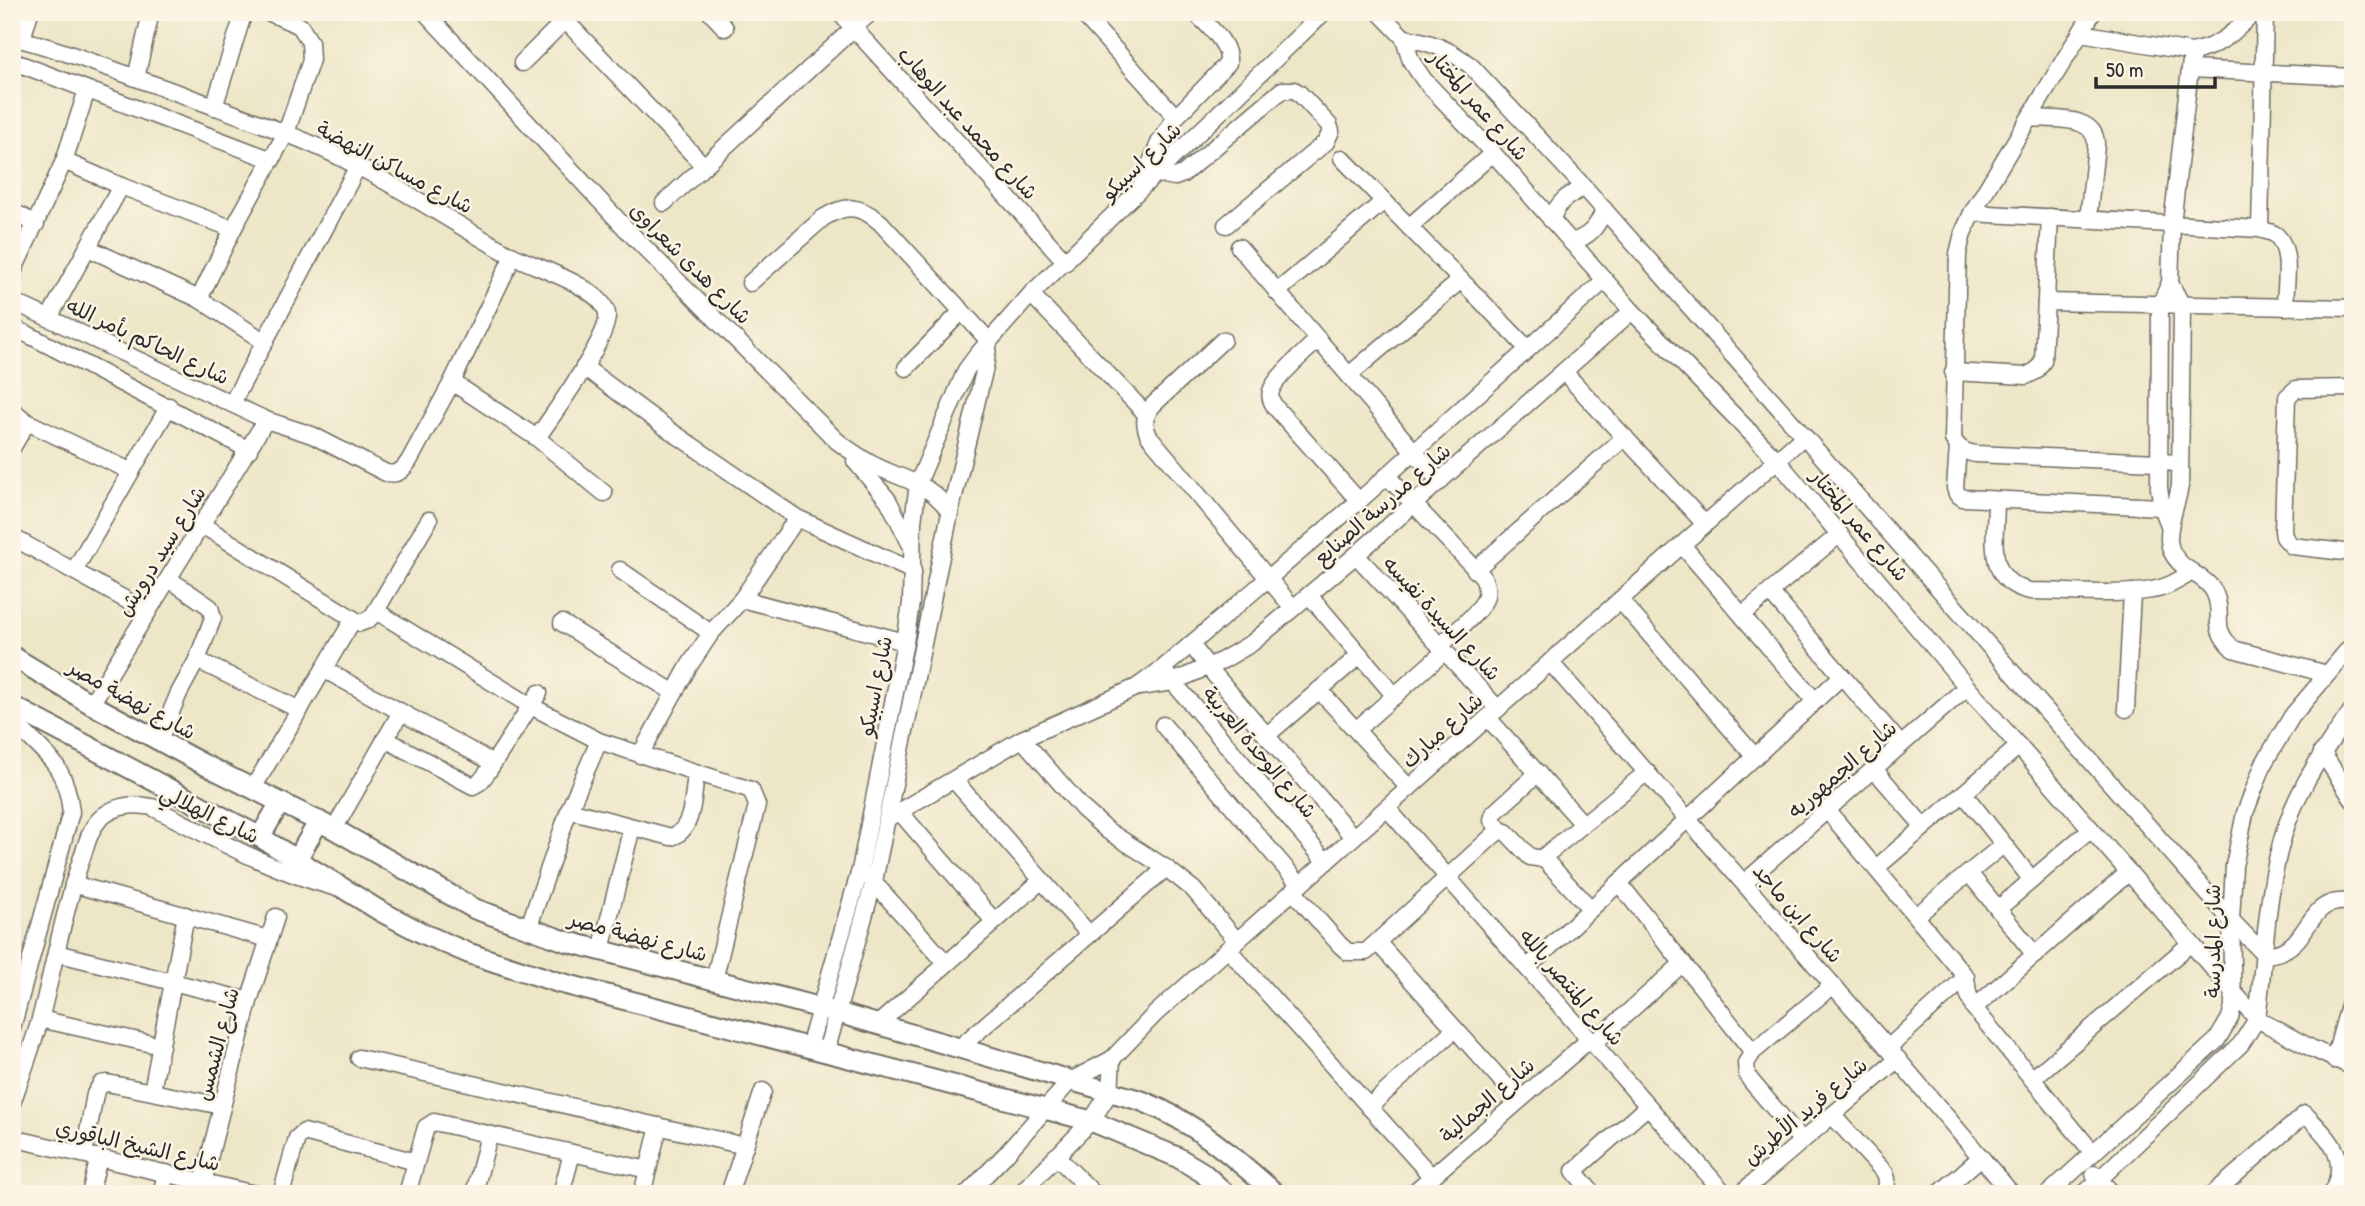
<svg xmlns="http://www.w3.org/2000/svg" width="2365" height="1206" font-family="'Patrick Hand','Playpen Sans Arabic',sans-serif">
<style>
.lines{fill:none;stroke-linecap:round;stroke-linejoin:round}
.minor-casing{stroke:#6f6c62;stroke-width:19}
.tertiary-casing{stroke:#6f6c62;stroke-width:23}
.minor{stroke:#fff;stroke-width:16}
.tertiary{stroke:#fff;stroke-width:19}
.labels{text-anchor:middle;dominant-baseline:central;stroke-width:5;stroke-linejoin:round;paint-order:stroke}
.street-label{font-size:21px;fill:#2b2b2b;stroke:#fcf5e5}
</style>
<rect width="100%" height="100%" fill="#fcf5e5"/>
<filter id="ink" filterUnits="userSpaceOnUse"><feTurbulence type="fractalNoise" baseFrequency=".0143" numOctaves="2"/><feDisplacementMap in="SourceGraphic" scale="14" xChannelSelector="R" yChannelSelector="G"/><feConvolveMatrix kernelMatrix="1 2 1 2 8 2 1 2 1" color-interpolation-filters="sRGB"/></filter>
<filter id="wash" filterUnits="userSpaceOnUse"><feTurbulence type="fractalNoise" baseFrequency=".00686" numOctaves="4" result="noise"/><feDisplacementMap in="SourceGraphic" scale="28" xChannelSelector="R" yChannelSelector="G"/><feGaussianBlur stdDeviation="1.57" result="paint"/><feColorMatrix in="noise" values="0 0 0 0 0 0 0 0 0 0 0 0 0 0 0 0 0 1.4 0 .05"/><feComposite in="paint" operator="in"/></filter>
<g filter="url(#wash)">
<rect width="100%" height="100%" fill="#ede6c7"/>
</g>
<g filter="url(#ink)">
<g class="lines">
<!-- minor casing -->
<g class="minor-casing">
<g id="minor">
<path d="M425 12 628 231 837 441C851 451 864 461 880 468 907 481 934 485 950 513"/>
<polyline points="710,12 725,28"/>
<polyline points="839,12 1066,262"/>
<polyline points="1081,12 1176,117"/>
<polyline points="1379,12 1404,38 1411,61 1424,80 1493,153 1632,311 1777,460 1967,687 2257,1019 2313,1049 2353,1067"/>
<path d="M2093 12 1972 213 1963 233 1958 254 1953 439C1959 449 1964 452 1976 454L2180 463"/>
<polyline points="565,20 704,166"/>
<path d="M2081 33 2192 52C2220 47 2235 31 2255 12"/>
<path d="M12 37C68 51 123 74 178 93 239 116 302 136 359 167 411 194 460 227 511 255 534 267 603 287 607 314 610 337 552 416 537 438"/>
<path d="M1404 38C1431 42 1449 49 1471 66L1585 188 2231 920 2265 955C2277 954 2287 951 2296 941 2313 922 2317 896 2353 903"/>
<polyline points="22,39 30,12"/>
<polyline points="12,61 272,160"/>
<polyline points="522,63 572,13"/>
<polyline points="2190,69 2353,77"/>
<polyline points="136,78 151,12"/>
<polyline points="214,107 244,12"/>
<path d="M2030 118C2053 120 2097 114 2096 146L2088 220"/>
<polyline points="1342,158 1528,349"/>
<polyline points="64,161 87,90"/>
<polyline points="1158,174 1175,177 1183,174 1282,90 1294,90 1299,93 1329,125 1331,131 1326,142 1226,225"/>
<path d="M1140 188 1160 141 1176 117 1228 63C1230 42 1208 27 1195 12"/>
<polyline points="664,203 871,12"/>
<polyline points="12,211 36,224"/>
<path d="M1972 213 2260 229C2265 231 2272 232 2276 235 2293 250 2285 286 2285 307"/>
<path d="M1551 220C1558 202 1568 194 1585 188"/>
<polyline points="1409,227 1493,153"/>
<polyline points="2260,229 2265,12"/>
<path d="M1571 242C1589 237 1598 227 1604 209"/>
<polyline points="1239,247 1440,482"/>
<polyline points="88,248 199,299 265,342"/>
<polyline points="12,274 64,161 121,186 233,229"/>
<path d="M750 283 823 218C846 204 859 205 880 222L989 341"/>
<path d="M2170 283 2182 305 2180 486C2174 520 2153 549 2192 572 2201 578 2211 584 2215 594 2225 617 2209 626 2233 649L2327 674"/>
<polyline points="1277,292 1384,201"/>
<polyline points="1031,294 1146,414"/>
<polyline points="199,299 233,229 286,133 311,60 310,42 300,26 268,12"/>
<path d="M12 301 266 420 312 435 386 473C398 475 402 471 409 461L452 382 513 256"/>
<polyline points="2046,302 2353,308"/>
<polyline points="49,318 121,186"/>
<polyline points="12,328 29,335 249,450"/>
<path d="M1318 339C1307 351 1275 377 1271 391 1269 398 1272 402 1275 407L1359 501"/>
<path d="M1223 340 1153 405C1144 416 1143 423 1149 436L1293 608"/>
<polyline points="584,367 665,427 797,518 913,571"/>
<polyline points="906,368 962,311"/>
<polyline points="1564,372 1705,524"/>
<polyline points="1953,372 2026,376 2036,371 2043,361 2050,217"/>
<polyline points="1349,375 1461,280"/>
<polyline points="452,382 537,438 604,493"/>
<polyline points="2353,388 2296,389 2287,397 2283,531 2284,537 2292,546 2353,553"/>
<polyline points="232,403 358,166"/>
<polyline points="12,410 27,422 130,471"/>
<polyline points="1958,447 1955,488 1957,494 1963,498 2162,507"/>
<polyline points="12,448 27,422"/>
<polyline points="855,461 888,500 912,547"/>
<path d="M1387 476 1483 577C1486 585 1488 592 1485 599 1478 615 1452 634 1440 646"/>
<path d="M1996 501C1996 539 1984 581 2030 591 2068 591 2116 596 2152 590 2167 588 2179 580 2192 572"/>
<polyline points="202,525 360,623 368,620 374,614 429,520"/>
<polyline points="2169,525 2162,507 2159,488 2160,304 2170,283 2172,224 2192,52"/>
<polyline points="12,537 148,612"/>
<polyline points="1682,545 1815,701"/>
<polyline points="1356,555 1498,709"/>
<polyline points="620,570 711,633"/>
<polyline points="1475,570 1625,437"/>
<polyline points="74,571 169,406"/>
<polyline points="1770,592 1901,745"/>
<polyline points="1309,595 1395,696"/>
<polyline points="742,599 905,642"/>
<polyline points="1620,600 1755,757"/>
<polyline points="376,611 531,706 599,741 751,790 757,805 714,980"/>
<polyline points="1742,615 1840,534"/>
<polyline points="562,623 673,692"/>
<polyline points="1191,644 1208,667 1353,837"/>
<polyline points="197,660 300,710"/>
<polyline points="1550,662 1888,1048 2012,1194"/>
<polyline points="325,670 493,763"/>
<polyline points="1168,676 1326,862"/>
<polyline points="1139,687 1173,682 1223,660 1252,643 1356,555 1632,311"/>
<polyline points="1319,690 1409,788"/>
<polyline points="91,704 266,420"/>
<polyline points="2126,709 2132,592"/>
<polyline points="1488,718 1583,824"/>
<path d="M12 720C44 754 66 762 71 812L12 1028"/>
<polyline points="1163,725 1300,885"/>
<polyline points="1356,730 1445,651"/>
<polyline points="1266,736 1360,655"/>
<polyline points="385,739 473,786 480,782 487,773 539,693"/>
<polyline points="1022,739 1083,809 1108,831 1166,868 1193,889 1237,941"/>
<polyline points="159,740 179,693 197,660 213,618 210,607 169,579"/>
<polyline points="2322,752 2353,800"/>
<polyline points="640,755 689,666 711,633 742,599 797,518"/>
<polyline points="1874,769 1924,827"/>
<polyline points="954,780 1089,934"/>
<polyline points="253,788 353,620"/>
<polyline points="1964,794 2032,880"/>
<polyline points="1387,808 1725,1194"/>
<path d="M569 810 671 837C694 831 693 794 696 773"/>
<polyline points="1827,810 1966,977 1968,993 1974,1008 2093,1153"/>
<polyline points="900,812 994,921"/>
<polyline points="888,818 1022,739 1137,687 1162,669 1359,501 1605,280"/>
<polyline points="334,829 401,712"/>
<polyline points="1501,831 1492,820 1494,813 1538,773"/>
<polyline points="1541,859 1647,772"/>
<polyline points="1876,868 2019,746"/>
<polyline points="1969,873 2035,955"/>
<polyline points="868,876 946,963"/>
<polyline points="1619,883 1753,1052"/>
<polyline points="1744,883 1967,687"/>
<polyline points="73,884 268,939"/>
<polyline points="1293,891 1340,945 1348,952 1366,952 1496,833 1501,831 1506,832 1530,857 1544,859 1591,909"/>
<polyline points="1998,909 2091,829"/>
<polyline points="1916,916 2003,845"/>
<polyline points="528,929 569,810 599,741"/>
<polyline points="1378,943 1519,1100"/>
<polyline points="1228,949 1432,1177"/>
<polyline points="601,950 632,827"/>
<polyline points="56,953 249,1001"/>
<polyline points="1527,968 1842,676"/>
<polyline points="1974,1008 2129,872"/>
<polyline points="40,1019 161,1046"/>
<polyline points="878,1024 1042,880"/>
<polyline points="1594,1043 1683,963"/>
<polyline points="809,1047 860,870 905,642 911,603 913,522 918,483 966,370 977,355 1031,294 1324,12"/>
<polyline points="959,1048 1166,868"/>
<polyline points="1888,1048 1966,977"/>
<polyline points="826,1052 874,881 950,513 985,367 989,341"/>
<polyline points="359,1058 745,1146"/>
<polyline points="2334,1060 2353,991"/>
<polyline points="2032,1079 2191,943"/>
<polyline points="152,1091 186,915"/>
<path d="M12 1103C22 1074 33 1045 41 1016 54 964 64 911 81 860 86 847 89 831 98 821 113 805 132 803 152 807 212 837 269 870 334 887"/>
<polyline points="1369,1107 1455,1029"/>
<polyline points="1832,1115 1885,1173 1887,1179 1886,1194"/>
<polyline points="12,1138 255,1194"/>
<polyline points="1802,1141 1751,1081 1747,1075 1746,1063 1753,1052 1833,985"/>
<polyline points="84,1154 95,1094 101,1084 107,1083 222,1106"/>
<polyline points="1056,1156 1094,1194"/>
<polyline points="2094,1174 2113,1194"/>
<polyline points="203,1182 249,1001 276,917"/>
<polyline points="90,1194 99,1157"/>
<polyline points="161,1194 166,1173"/>
<polyline points="281,1194 297,1138 304,1132 416,1162"/>
<polyline points="407,1194 426,1127 434,1122 648,1170"/>
<polyline points="474,1194 489,1135"/>
<polyline points="561,1194 572,1153"/>
<polyline points="642,1194 659,1126"/>
<polyline points="729,1194 763,1091"/>
<polyline points="967,1194 1005,1155 1070,1081 1112,1059 1155,1014 1228,949 1803,437"/>
<polyline points="1020,1194 1091,1121 1110,1092 1112,1059"/>
<polyline points="1412,1194 1590,1039"/>
<polyline points="1593,1194 1574,1171 1648,1106"/>
<polyline points="1740,1194 1898,1059"/>
<polyline points="1939,1194 1981,1157"/>
<polyline points="2048,1194 2217,1040 2230,1018 2233,1006 2231,920 2234,866 2245,813 2264,763 2292,716 2353,644"/>
<path d="M2084 1194 2241 1044 2257 1019C2265 956 2266 887 2286 827 2300 784 2327 746 2353 709"/>
<path d="M2213 1194 2305 1114C2329 1139 2352 1158 2331 1194"/>
</g>
</g>
<!-- tertiary casing -->
<g class="tertiary-casing">
<g id="tertiary">
<path d="M12 656 91 704 201 763 334 829 475 909 565 941 821 1008 1142 1101C1195 1122 1234 1157 1276 1194"/>
<polyline points="12,706 260,837 380,911 424,934 468,953 557,982 1091,1121 1177,1157 1202,1172 1226,1194"/>
<polyline points="260,837 280,803"/>
<polyline points="297,859 319,821"/>
</g>
</g>
<!-- minor -->
<use href="#minor" class="minor"/>
<!-- tertiary -->
<use href="#tertiary" class="tertiary"/>
</g>
</g>
<g class="labels">
<!-- street labels -->
<g class="street-label">
<text transform="translate(1479 105) rotate(49)">شارع عمر المختار</text>
<text transform="translate(968 123) rotate(48)">شارع محمد عبد الوهاب</text>
<text transform="translate(1141 161) rotate(-44)">شارع اسبيكو</text>
<text transform="translate(395 167) rotate(28)">شارع مساكن النهضة</text>
<text transform="translate(691 263) rotate(45)">شارع هدى شعراوى</text>
<text transform="translate(148 341) rotate(25)">شارع الحاكم بأمر الله</text>
<text transform="translate(1382 504) rotate(-41)">شارع مدرسة الصنايع</text>
<text transform="translate(1860 525) rotate(50)">شارع عمر المختار</text>
<text transform="translate(161 551) rotate(-58)">شارع سيد درويش</text>
<text transform="translate(1442 618) rotate(47)">شارع السيدة نفيسه</text>
<text transform="translate(875 686) rotate(-79)">شارع اسبيكو</text>
<text transform="translate(132 699) rotate(29)">شارع نهضة مصر</text>
<text transform="translate(1442 730) rotate(-42)">شارع مبارك</text>
<text transform="translate(1260 752) rotate(50)">شارع الوحدة العربية</text>
<text transform="translate(1842 769) rotate(-41)">شارع الجمهوريه</text>
<text transform="translate(210 814) rotate(26)">شارع الهلالي</text>
<text transform="translate(1798 913) rotate(49)">شارع ابن ماجد</text>
<text transform="translate(638 936) rotate(15)">شارع نهضة مصر</text>
<text transform="translate(2212 941) rotate(-90)">شارع المدرسة</text>
<text transform="translate(1572 987) rotate(49)">شارع المنتصر بالله</text>
<text transform="translate(217 1044) rotate(-75)">شارع الشمس</text>
<text transform="translate(1487 1100) rotate(-41)">شارع الجمالية</text>
<text transform="translate(1805 1111) rotate(-40)">شارع فريد الأطرش</text>
<text transform="translate(138 1145) rotate(13)">شارع الشيخ الباقوري</text>
</g>
</g>
<!-- margin -->
<rect width="2365" height="1206" fill="none" stroke="#fcf5e5" stroke-width="42"/>
<!-- scale -->
<path d="M2096 77v10h119v-10" fill="none" stroke="#2b2b2b" stroke-width="3.5"/>
<text x="2106" y="77" font-size="21" fill="#2b2b2b" stroke="#fcf5e5" stroke-width="5" paint-order="stroke">50 m</text>
</svg>
